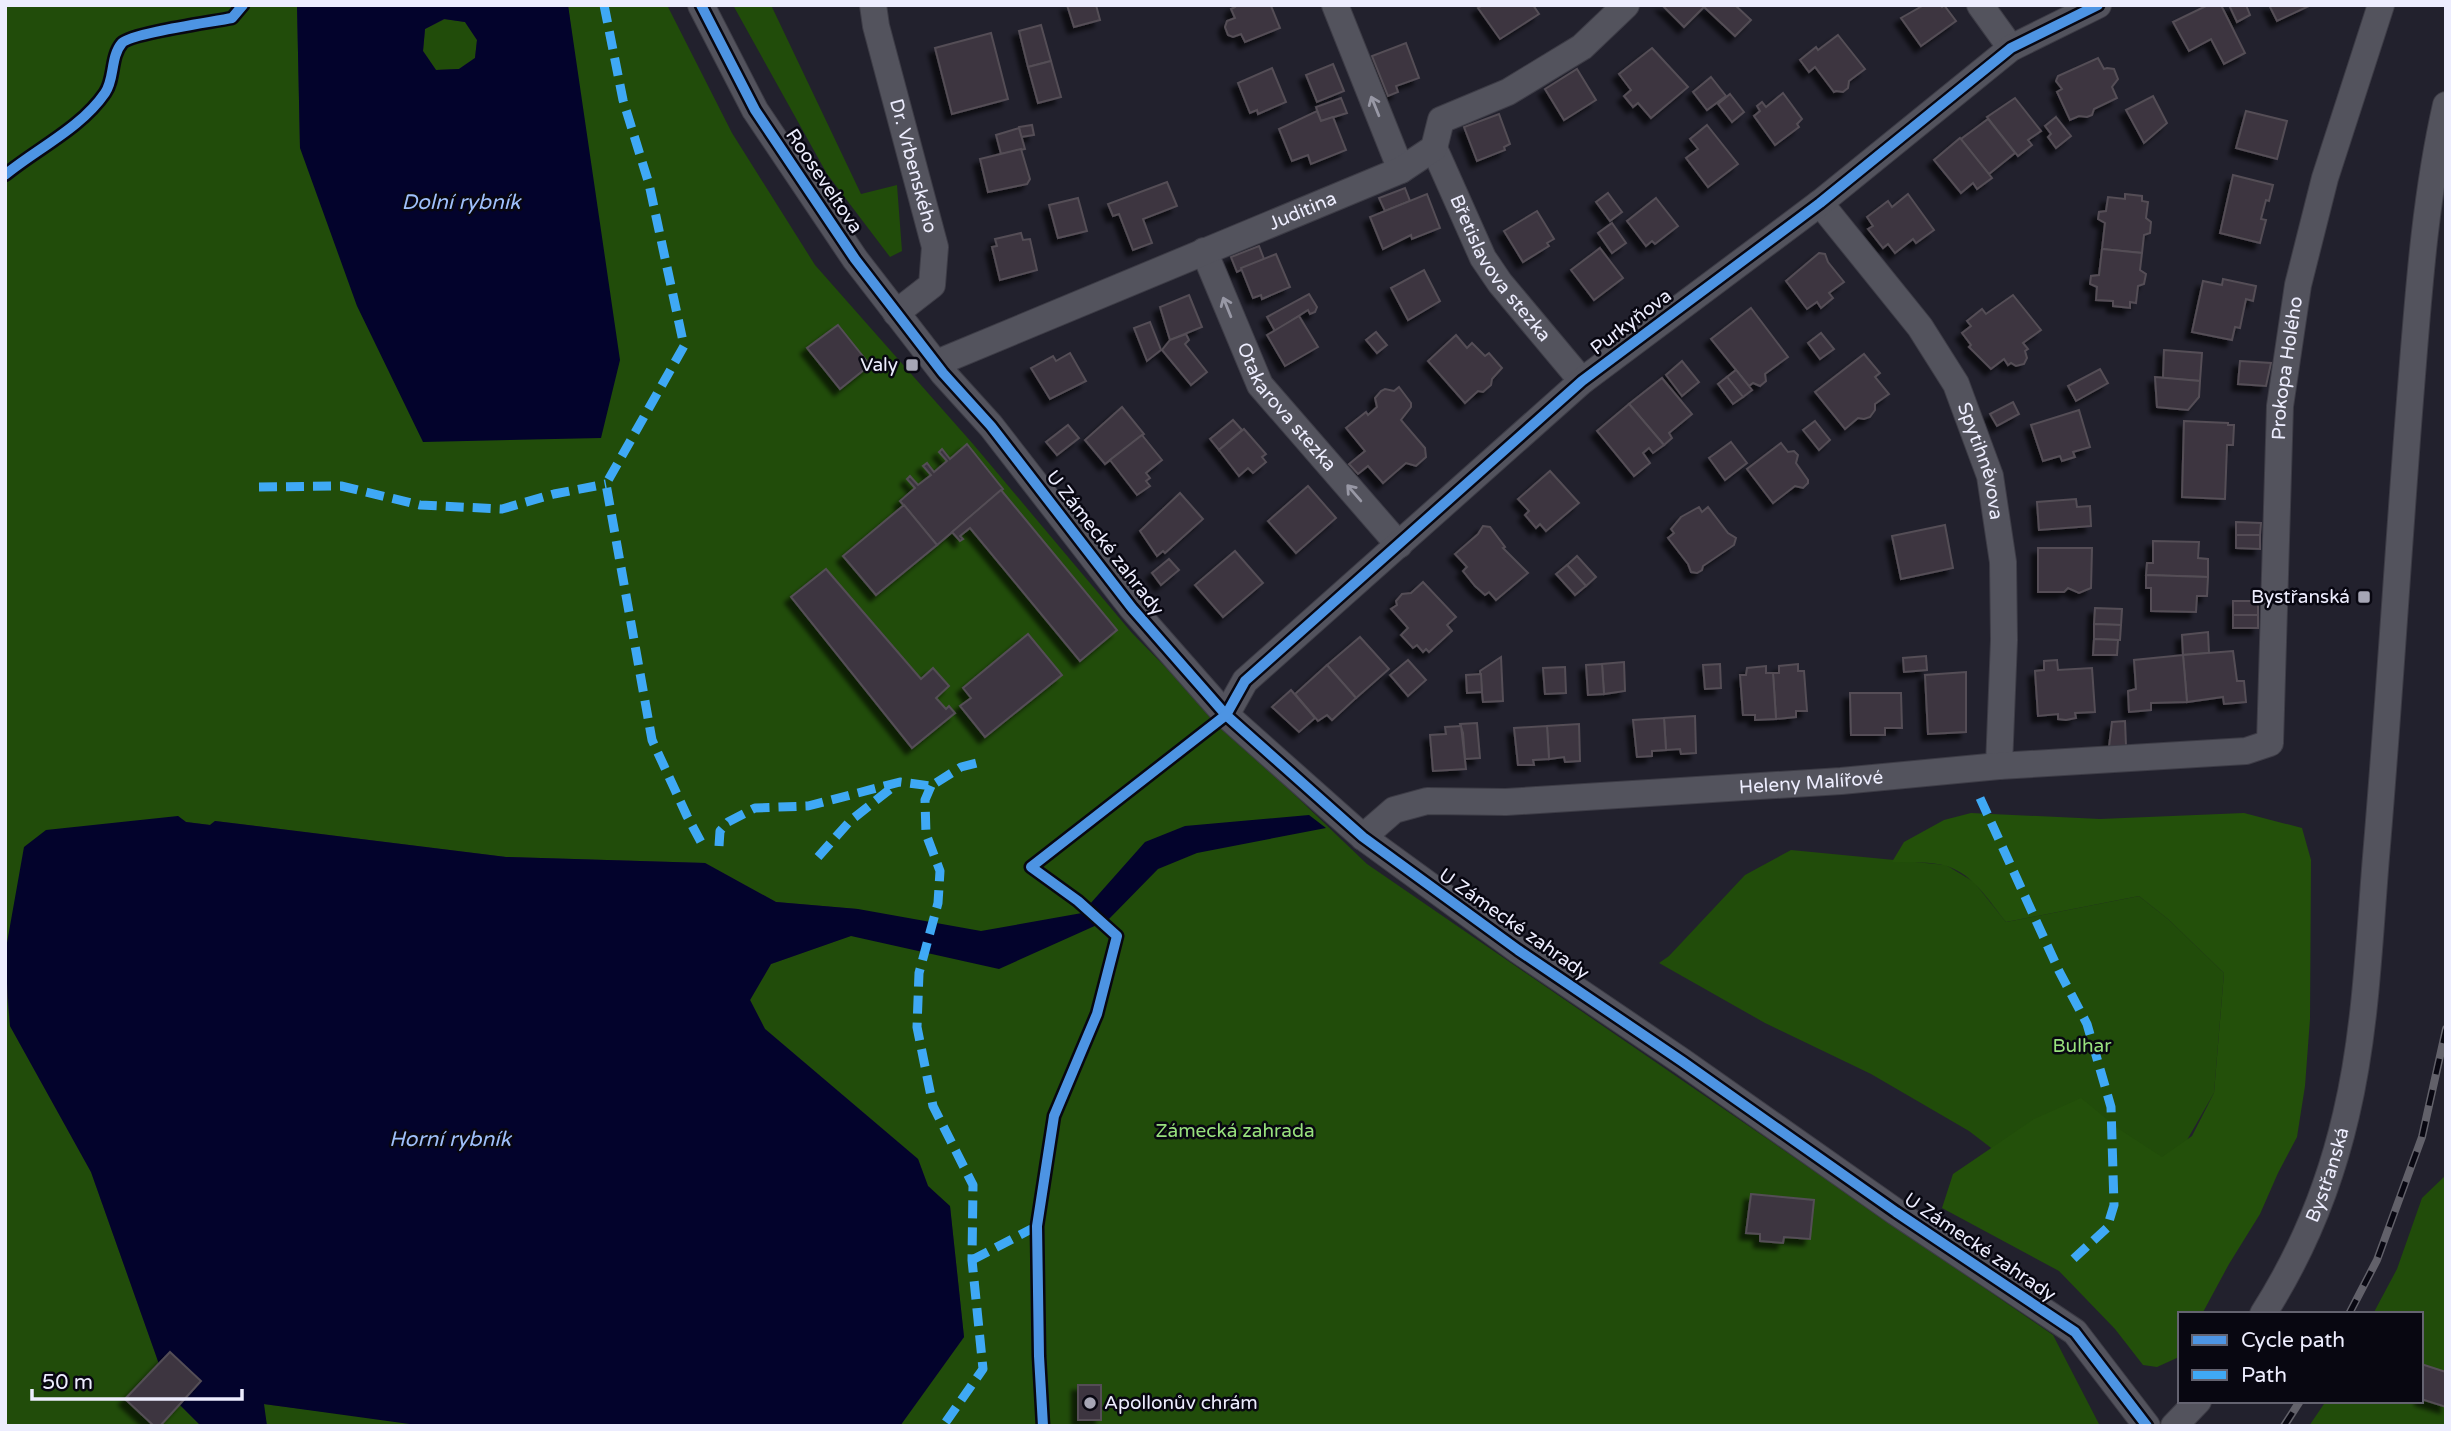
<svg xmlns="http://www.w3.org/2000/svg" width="2451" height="1431" font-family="'Varela Round',sans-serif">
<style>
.green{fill:#214c0a}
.forest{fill:#23500a}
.water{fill:#03032c;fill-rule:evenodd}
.building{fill:#3c363f;stroke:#544e56;stroke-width:2;filter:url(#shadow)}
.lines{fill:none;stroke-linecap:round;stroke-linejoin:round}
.minor-casing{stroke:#3d3c46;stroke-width:28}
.minor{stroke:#53535d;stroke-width:26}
.rail-casing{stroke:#62616a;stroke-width:8}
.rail{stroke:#080711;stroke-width:5;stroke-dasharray:16;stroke-linecap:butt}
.quiet{stroke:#3fa9f5;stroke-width:9;stroke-dasharray:18 9;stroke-linecap:butt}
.cycleway-casing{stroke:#080711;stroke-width:15}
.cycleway{stroke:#4d94e3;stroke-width:10}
.oneway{stroke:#9898a5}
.poi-dot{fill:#a6a6b5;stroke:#080711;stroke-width:2.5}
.labels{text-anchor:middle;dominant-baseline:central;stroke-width:5;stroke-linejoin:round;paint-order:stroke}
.street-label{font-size:19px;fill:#ededfe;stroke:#080711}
.poi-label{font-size:19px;fill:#ededfe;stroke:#080711;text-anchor:end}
.park-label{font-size:19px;fill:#98e17d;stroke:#080711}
.water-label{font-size:21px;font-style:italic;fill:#9fc0fb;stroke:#080711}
</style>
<defs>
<filter id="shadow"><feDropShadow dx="-6" dy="6" stdDeviation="2" flood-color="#0009"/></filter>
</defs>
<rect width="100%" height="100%" fill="#22212d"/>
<!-- green -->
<g class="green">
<polygon points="5,5 297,5 300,148 578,83 568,5 667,5 732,133 815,265 973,444 1132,633 1229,732 1367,864 2053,1335 2100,1426 900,1426 964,1337 950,1207 928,1186 918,1159 765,1029 750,1000 771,964 850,936 857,909 776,902 705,863 506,857 215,821 210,825 186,822 178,816 5,954"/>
<polygon points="733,5 771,5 861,194 897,185 902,251 890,257 827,174"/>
<polygon points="445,19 465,22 477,40 475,58 459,69 436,70 423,51 425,29"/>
<polygon points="1791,850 1946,865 1974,882 2006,922 2139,896 2168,919 2224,973 2214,1093 2148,1208 1999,1154 1969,1131 1871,1074 1765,1023 1659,963 1669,956 1745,875"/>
<polygon points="5,977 10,1026 91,1172 170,1395 201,1426 5,1426"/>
<polygon points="2446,1175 2446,1426 2309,1426 2326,1401 2421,1401 2421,1314 2373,1314 2397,1269 2422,1198"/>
<polygon points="263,1404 422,1424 424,1426 267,1426"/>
</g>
<!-- forest -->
<path class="forest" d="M1971 813 2100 819 2244 813 2302 828 2311 860 2310 1019 2305 1086 2297 1137 2278 1173 2260 1214 2229 1264 2202 1314H2180L2179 1357 2157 1367 2143 1365 2115 1329 2059 1271 1942 1208 1953 1174 2034 1119 2081 1098 2119 1129 2162 1157 2192 1136 2214 1093 2224 973 2168 919 2139 896 2006 922C1989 901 1974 875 1947 866 1931 861 1909 863 1892 862L1904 842 1944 820Z"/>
<!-- water -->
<g class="water">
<path d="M297 5H568L620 360 601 438 423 442 357 306 300 148ZM444 19 465 22 477 40 475 58 459 69 436 70 423 51 425 29Z"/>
<polygon points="1309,815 1326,828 1197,853 1158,869 1108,920 999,969 851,936 771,964 750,1000 765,1029 918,1159 928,1186 950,1206 964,1337 900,1426 424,1426 264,1404 267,1426 201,1426 170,1395 91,1172 10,1026 5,954 24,847 46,830 178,816 186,822 210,825 215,821 506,857 705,863 776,902 858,909 981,931 1082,913 1145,842 1185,826"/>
</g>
<!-- building -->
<g class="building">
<polygon points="1067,5 1096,5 1100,20 1074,27"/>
<polygon points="1234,5 1273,5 1271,6 1280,28 1245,42 1241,34 1233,37 1228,35 1225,27 1227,21 1235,18 1231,9 1235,7"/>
<polygon points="1483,5 1533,5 1539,14 1500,39 1478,8"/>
<polygon points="1662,5 1735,5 1751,20 1735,36 1704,7 1684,27"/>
<polygon points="1924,5 1940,5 1942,7 1944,5 1956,21 1921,46 1901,18"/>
<polygon points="2208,5 2221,5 2245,53 2224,64 2211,39 2189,51 2173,22"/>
<polygon points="2229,5 2246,5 2250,15 2237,22"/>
<polygon points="2269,5 2311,5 2277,21"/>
<polygon points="1041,25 1051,61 1028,67 1019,31"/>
<polygon points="991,33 1008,99 952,114 935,48"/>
<polygon points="1838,35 1865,69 1849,81 1848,88 1843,92 1836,91 1834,92 1815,67 1809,72 1800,60 1816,47 1818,50"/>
<polygon points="1406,43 1419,78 1396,86 1398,92 1388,96 1372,56"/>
<polygon points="1652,48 1688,87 1651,118 1638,103 1633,107 1624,96 1631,90 1619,74"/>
<polygon points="2098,58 2104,69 2107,68 2114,69 2118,79 2112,87 2117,98 2094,109 2092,115 2087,117 2079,116 2070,120 2057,92 2062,89 2056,81 2058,76"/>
<polygon points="1051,61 1061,97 1038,103 1028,67"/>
<polygon points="1333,64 1344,91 1317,102 1306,75"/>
<polygon points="1272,68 1286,102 1258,114 1257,110 1250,113 1238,83"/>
<polygon points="1577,69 1596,100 1564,120 1545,89"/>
<polygon points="1711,77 1726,96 1707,110 1693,92"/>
<polygon points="1783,93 1802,119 1797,124 1799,127 1775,145 1754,116 1760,111 1757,106 1762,102 1766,107"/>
<polygon points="1730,94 1744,112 1732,122 1718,104"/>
<polygon points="2153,96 2167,123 2144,143 2126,110"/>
<polygon points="1341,98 1347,113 1321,121 1316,107"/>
<polygon points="2015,98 2041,131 2028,140 2032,145 2018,156 1987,117"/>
<polygon points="1317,111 1321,121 1333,117 1346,150 1311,164 1308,155 1292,161 1279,129"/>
<polygon points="2246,111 2287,121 2277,159 2236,148"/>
<polygon points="1499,114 1510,144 1504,147 1505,150 1477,161 1464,127"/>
<polygon points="2056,117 2071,136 2056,148 2048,137 2051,134 2045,126"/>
<polygon points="1988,119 2015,153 1989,174 1961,139"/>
<polygon points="1032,125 1034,135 1021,137 1019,127"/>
<polygon points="1707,125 1738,164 1708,187 1686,158 1698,149 1690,139"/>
<polygon points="1019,128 1025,149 1001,154 996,135"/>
<polygon points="1960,138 1992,178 1977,189 1973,183 1961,193 1934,160"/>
<polygon points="1021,149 1030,179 1027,184 988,192 980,159"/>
<polygon points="2233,175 2273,185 2269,201 2266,200 2261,219 2266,220 2260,243 2220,233"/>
<polygon points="1167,182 1177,206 1143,219 1152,243 1133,250 1119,214 1113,216 1108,204"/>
<polygon points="1405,188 1410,201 1385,211 1379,198"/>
<polygon points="1608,193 1622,212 1610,221 1596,202"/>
<polygon points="1427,194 1440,228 1412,239 1411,235 1383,249 1370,217"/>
<polygon points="1908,194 1934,230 1916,243 1913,239 1895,253 1888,244 1883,248 1868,229 1873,226 1867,217 1888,201 1892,207"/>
<polygon points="2125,194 2142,196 2142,201 2148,202 2146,218 2151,222 2150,233 2144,235 2142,253 2102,249 2105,223 2098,219 2099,212 2106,211 2108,197 2125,199"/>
<polygon points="1078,198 1087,231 1058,238 1049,205"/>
<polygon points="1656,198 1678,226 1655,244 1652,241 1646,246 1627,221"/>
<polygon points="1537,211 1554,239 1547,243 1549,246 1523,262 1504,231"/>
<polygon points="1612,223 1626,243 1612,253 1598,233"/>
<polygon points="1021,233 1023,240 1030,239 1037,270 1000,280 992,247 997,246 995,239"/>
<polygon points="1259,246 1264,259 1237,272 1231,257"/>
<polygon points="1600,248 1623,278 1594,300 1571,270"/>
<polygon points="2102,249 2142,253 2140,270 2146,274 2144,284 2138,286 2136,303 2130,302 2130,308 2113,306 2113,301 2096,300 2097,287 2090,284 2091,276 2099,275"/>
<polygon points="1819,253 1825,254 1828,262 1844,282 1829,293 1833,298 1821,308 1817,302 1807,309 1786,281"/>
<polygon points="1276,254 1290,287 1262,299 1261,295 1253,298 1241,268"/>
<polygon points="1424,270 1440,301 1408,320 1391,288"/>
<polygon points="2223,279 2256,286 2253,301 2246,299 2240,328 2235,327 2232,340 2192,332 2203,281 2222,285"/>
<polygon points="1309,294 1317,307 1315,312 1310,314 1308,310 1275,331 1267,317"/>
<polygon points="1189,295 1202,327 1170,340 1160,307"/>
<polygon points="2013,295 2041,330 2023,343 2028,349 2025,351 2027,358 2024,364 2016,366 2011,363 2008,365 2004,359 1991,369 1969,347 1971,345 1962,333 1971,326 1967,321 1982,309 1986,314"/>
<polygon points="1751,308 1788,357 1765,374 1766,381 1760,386 1753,383 1749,386 1711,339"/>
<polygon points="1299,316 1318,347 1285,366 1267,335"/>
<polygon points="1150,322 1161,350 1147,361 1134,328"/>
<polygon points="838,325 870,365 840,389 807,348"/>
<polygon points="1376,332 1387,345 1377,353 1366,340"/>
<polygon points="1821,333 1834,349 1820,359 1808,343"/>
<polygon points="1186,334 1189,340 1185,344 1207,372 1191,385 1162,350 1170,340"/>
<polygon points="1456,335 1467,348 1472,343 1485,356 1489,353 1502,368 1492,379 1491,385 1483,392 1478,391 1465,403 1428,361"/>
<polygon points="2164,350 2202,353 2200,381 2163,378"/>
<polygon points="1070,353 1086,381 1050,399 1031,368 1053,356 1056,361"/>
<polygon points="1864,354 1880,373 1875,377 1889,394 1875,404 1875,410 1870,417 1864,419 1858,418 1845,429 1815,392"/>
<polygon points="1682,361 1699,382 1682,396 1666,375"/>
<polygon points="2240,361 2271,363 2266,386 2238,384"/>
<polygon points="2100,369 2108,383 2076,401 2068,386"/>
<polygon points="1736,370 1752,390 1743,397 1727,377"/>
<polygon points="1727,377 1743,397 1733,404 1718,384"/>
<polygon points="2155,377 2200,381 2199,397 2188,410 2157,407"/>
<polygon points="1662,378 1692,414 1669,433 1672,438 1664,445 1629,404"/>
<polygon points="1399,387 1411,403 1411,407 1401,420 1425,448 1426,457 1416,466 1406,463 1383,483 1368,466 1358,474 1349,464 1365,451 1346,428 1366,412 1368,415 1377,407 1375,398 1381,391 1385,389 1394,391"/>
<polygon points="2013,402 2019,414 1997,426 1990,414"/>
<polygon points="1629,404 1664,445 1653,453 1649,448 1643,453 1650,463 1634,476 1597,431"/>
<polygon points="1122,407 1144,434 1105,464 1085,440"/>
<polygon points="2079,410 2090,447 2073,452 2075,457 2062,461 2060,456 2043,461 2031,425"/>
<polygon points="1233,420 1242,430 1219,450 1210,439"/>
<polygon points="1815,421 1830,440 1819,450 1803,430"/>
<polygon points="2184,421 2228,423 2228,425 2234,425 2233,445 2227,445 2225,499 2182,497"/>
<polygon points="1068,425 1079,438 1057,455 1046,442"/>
<polygon points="1244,429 1266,454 1262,457 1266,462 1253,473 1248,468 1239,476 1219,450"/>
<polygon points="1142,435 1162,460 1146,473 1150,478 1146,481 1150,486 1137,495 1110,460"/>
<polygon points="1731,442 1747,463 1725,480 1709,458"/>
<polygon points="1781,443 1788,452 1794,451 1798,455 1796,463 1808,480 1808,483 1803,488 1795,486 1773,503 1747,469"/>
<polygon points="967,444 1003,489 937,545 900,501 915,488 907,479 910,476 918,485 931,475 923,466 927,463 934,472 947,461 939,452 942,449 950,459"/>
<polygon points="1550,471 1579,503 1546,531 1540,524 1536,528 1525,515 1529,511 1518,499"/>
<polygon points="1308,486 1336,518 1296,553 1268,521"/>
<polygon points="1001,490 1117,630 1080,661 970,528 960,536 963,539 960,541 952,532"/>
<polygon points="1180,493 1203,519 1165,553 1163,551 1157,556 1140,531"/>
<polygon points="2076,499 2077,507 2090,506 2091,526 2039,530 2037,502"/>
<polygon points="904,505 937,545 876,595 843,556"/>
<polygon points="1699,507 1702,512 1708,507 1728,533 1736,538 1734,545 1703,566 1702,570 1697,573 1691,572 1688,564 1668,538 1674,533 1671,529 1681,517"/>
<polygon points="2236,522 2261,523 2260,535 2236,535"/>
<polygon points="1945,525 1953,568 1901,579 1892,536"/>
<polygon points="1483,526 1490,527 1505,547 1503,548 1528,573 1496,600 1489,592 1485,595 1475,586 1463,571 1467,567 1455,554 1478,534"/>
<polygon points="2236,535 2260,535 2260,549 2236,548"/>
<polygon points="2153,541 2199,542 2198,558 2208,559 2208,577 2146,575 2147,563 2153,563"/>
<polygon points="2038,548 2092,548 2091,588 2079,593 2068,588 2064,592 2038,592"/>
<polygon points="1235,551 1263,583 1223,617 1195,585"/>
<polygon points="1577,556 1596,577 1586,586 1567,565"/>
<polygon points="1169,559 1179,570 1161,585 1152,573"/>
<polygon points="1567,565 1586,586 1575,595 1556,574"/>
<polygon points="826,569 921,679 933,668 949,686 936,698 946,709 949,706 955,713 912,748 791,597"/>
<polygon points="2146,575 2208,577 2207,596 2197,596 2196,612 2151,611 2151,588 2146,588"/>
<polygon points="1423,582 1456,617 1447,625 1452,631 1429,652 1426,649 1423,652 1417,645 1413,648 1401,635 1408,628 1391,609 1397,605 1396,601 1402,594 1411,593"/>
<rect x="2233" y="601" width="25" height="14"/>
<polygon points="2095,608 2122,609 2121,625 2094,624"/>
<rect x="2233" y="615" width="25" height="13"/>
<polygon points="2094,624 2121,625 2120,640 2094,639"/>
<polygon points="2208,632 2209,653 2183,655 2182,635"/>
<polygon points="1028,634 1062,675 985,737 960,706 971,698 963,688"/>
<polygon points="1360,637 1389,669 1356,698 1327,665"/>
<polygon points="2094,639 2118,640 2117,655 2093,655"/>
<polygon points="2233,651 2237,681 2244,681 2246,702 2224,704 2223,697 2187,702 2183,655"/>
<polygon points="2183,655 2187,702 2151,703 2151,710 2129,712 2128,691 2136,689 2134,660"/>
<polygon points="1926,656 1927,670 1904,672 1903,658"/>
<polygon points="1501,657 1503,701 1483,702 1480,671"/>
<polygon points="1408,660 1426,680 1408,696 1390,675"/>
<polygon points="2057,660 2058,670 2092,668 2095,712 2075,713 2076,718 2066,720 2058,719 2058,714 2038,716 2035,671 2044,670 2044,661"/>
<polygon points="1624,662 1625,691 1604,694 1602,664"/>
<polygon points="1602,664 1604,694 1588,695 1586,665"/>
<polygon points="1720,664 1721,688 1705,689 1703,665"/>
<polygon points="1798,664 1798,671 1804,671 1807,711 1796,711 1796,717 1776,719 1773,673 1779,673 1779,666"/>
<polygon points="1327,665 1356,698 1332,720 1327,715 1318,721 1295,694"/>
<polygon points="1766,666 1766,673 1773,673 1776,719 1755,720 1755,715 1743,715 1740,675 1746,675 1747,668"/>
<polygon points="1565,667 1566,693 1545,694 1543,668"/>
<polygon points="1966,672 1966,732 1928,734 1925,675"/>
<polygon points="1481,674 1482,692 1467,693 1466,675"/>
<polygon points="1291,690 1315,718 1299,732 1272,707"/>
<polygon points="1850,693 1901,693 1902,728 1885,728 1885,735 1851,735"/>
<polygon points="1695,716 1696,753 1681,754 1680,749 1666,750 1664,718"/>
<polygon points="1664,718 1666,750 1652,751 1652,756 1637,757 1633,720"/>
<polygon points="2125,721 2126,746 2109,747 2112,722"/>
<polygon points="1477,723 1480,758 1465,759 1463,733 1460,724"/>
<polygon points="1579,724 1580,761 1565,762 1564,757 1549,759 1547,726"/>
<polygon points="1461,726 1466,769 1433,771 1430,735 1446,734 1445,727"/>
<polygon points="1547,726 1549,759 1533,760 1534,765 1518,765 1514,728"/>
<polygon points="1751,1194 1814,1200 1810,1239 1784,1237 1783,1243 1760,1241 1760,1234 1746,1233"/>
<polygon points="170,1352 201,1381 160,1426 154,1426 125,1399"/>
<polygon points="2421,1364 2446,1372 2446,1407 2421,1399"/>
<rect x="1078" y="1385" width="23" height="35"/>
</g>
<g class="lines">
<!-- minor casing -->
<g class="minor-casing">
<g id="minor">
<polyline points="701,5 755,110 855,259 943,373 991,426 1132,608 1226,715 1363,837 1518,950 1683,1062 1896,1212 2075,1332 2147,1426"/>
<path id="s1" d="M873 5 876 26 935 247 932 285 896 313"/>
<polyline points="1335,5 1401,170"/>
<polyline points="1980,5 2011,48"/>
<path id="s2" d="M1434 148 1483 258 1500 283 1582 381"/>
<path id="s3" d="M1820 203 1920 327 1956 384 1990 476 2003 562 2004 640 1999 766"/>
<path id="s4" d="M1204 251 1260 385 1399 545"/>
<path id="s5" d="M937 363 1401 170 1434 148 1441 120 1508 92 1582 47 1626 5"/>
<polyline points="1226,715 1245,681 1582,381 1820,203 2011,48 2098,5"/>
<path id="s6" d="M1363 837 1394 810 1427 801 1506 802 1841 781 1999 766 2246 751 2270 743 2280 406 2298 285 2325 178 2381 5"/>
<path id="s7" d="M2263 1314C2302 1253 2330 1184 2346 1115 2366 1031 2369 942 2376 857 2389 705 2398 552 2410 400 2418 302 2424 202 2446 105"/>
<polyline points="2174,1426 2198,1401"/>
</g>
</g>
<!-- minor -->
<use href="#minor" class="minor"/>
<!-- rail casing -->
<g class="rail-casing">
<g id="rail">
<polyline points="2349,1314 2377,1260 2422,1137 2446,1029"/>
<polyline points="2284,1426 2300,1401"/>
</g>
</g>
<!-- rail -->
<use href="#rail" class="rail"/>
<!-- quiet -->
<g class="quiet">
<polyline points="604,5 623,100 649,184 684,346 606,484 652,740 687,816 702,844"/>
<polyline points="259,487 341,486 420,505 502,509 554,494 606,484"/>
<polyline points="931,786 925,800 926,834 940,871 938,903 919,973 917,1027 933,1106 973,1185 972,1260 983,1369 943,1426"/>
<polyline points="1980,798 2059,971 2087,1024 2111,1107 2114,1205 2107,1228 2070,1262"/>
<polyline points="719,846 720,831 728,822 755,808 808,806 900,782 931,786 961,767 981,762"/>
<polyline points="818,857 850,821 894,786"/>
<polyline points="972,1260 1037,1226"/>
</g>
<!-- cycleway casing -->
<g class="cycleway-casing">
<g id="cycleway">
<polyline points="701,5 755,110 855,259 943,373 991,426 1132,608 1226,715 1363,837 1518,950 1683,1062 1896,1212 2075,1332 2147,1426"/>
<path d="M5 175C38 148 81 128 105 93 115 79 110 57 122 43 132 33 213 22 232 18L243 5"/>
<polyline points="1043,1426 1039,1356 1037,1226 1054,1116 1097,1014 1117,936 1078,901 1031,867 1226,715 1245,681 1582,381 1820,203 2011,48 2098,5"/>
</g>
</g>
<!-- cycleway -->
<use href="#cycleway" class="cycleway"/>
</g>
<!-- one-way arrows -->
<defs><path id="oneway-shaft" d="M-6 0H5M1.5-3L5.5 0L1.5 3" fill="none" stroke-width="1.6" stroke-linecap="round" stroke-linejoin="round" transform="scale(1.75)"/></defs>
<g class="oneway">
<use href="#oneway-shaft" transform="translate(1375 106) rotate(-112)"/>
<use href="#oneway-shaft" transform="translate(1227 307) rotate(-112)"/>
<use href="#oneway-shaft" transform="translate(1354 493) rotate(-131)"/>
</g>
<!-- markers -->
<g class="poi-dot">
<rect x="905" y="358" width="14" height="14" rx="3.5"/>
<rect x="2357" y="590" width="14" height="14" rx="3.5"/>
<circle cx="1090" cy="1403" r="7"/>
</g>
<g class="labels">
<!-- street labels -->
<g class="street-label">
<text stroke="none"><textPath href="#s1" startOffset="166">Dr. Vrbenského</textPath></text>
<text transform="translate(824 181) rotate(56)">Rooseveltova</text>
<text stroke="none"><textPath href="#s5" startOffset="396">Juditina</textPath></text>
<text stroke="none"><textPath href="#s2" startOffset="138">Břetislavova stezka</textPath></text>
<text transform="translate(1631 322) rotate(-37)">Purkyňova</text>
<text stroke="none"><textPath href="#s6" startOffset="1297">Prokopa Holého</textPath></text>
<text stroke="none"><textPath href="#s4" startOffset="178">Otakarova stezka</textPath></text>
<text stroke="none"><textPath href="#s3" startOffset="308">Spytihněvova</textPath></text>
<text transform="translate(1105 543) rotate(52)">U Zámecké zahrady</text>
<text stroke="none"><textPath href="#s6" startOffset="460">Heleny Malířové</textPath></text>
<text transform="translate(1514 924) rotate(35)">U Zámecké zahrady</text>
<text stroke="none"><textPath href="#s7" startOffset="154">Bystřanská</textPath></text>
<text transform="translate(1980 1247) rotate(34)">U Zámecké zahrady</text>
</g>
<!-- poi labels -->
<g class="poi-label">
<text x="898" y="365">Valy</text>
<text x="2350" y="597">Bystřanská</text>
<text x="1104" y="1403" text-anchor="start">Apollonův chrám</text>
</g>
<!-- park labels -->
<g class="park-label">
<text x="2082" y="1046">Bulhar</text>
<text x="1235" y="1131">Zámecká zahrada</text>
</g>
<!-- water labels -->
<g class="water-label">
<text x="461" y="202">Dolní rybník</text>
<text x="450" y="1139">Horní rybník</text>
</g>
</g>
<!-- border -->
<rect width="2451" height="1431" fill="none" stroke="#ededfe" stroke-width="14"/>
<!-- legend -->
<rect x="2178" y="1312" width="245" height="91" fill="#080711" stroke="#646370" stroke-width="2"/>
<rect x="2192" y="1335" width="35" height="10" fill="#4d94e3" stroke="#646370" stroke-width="2"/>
<text x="2241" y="1347" font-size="21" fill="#ededfe">Cycle path</text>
<rect x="2192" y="1370" width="35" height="10" fill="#3fa9f5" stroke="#646370" stroke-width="2"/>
<text x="2241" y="1382" font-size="21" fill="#ededfe">Path</text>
<!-- scale -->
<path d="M32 1389v10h210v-10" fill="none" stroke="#ededfe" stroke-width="3.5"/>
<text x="42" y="1389" font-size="21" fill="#ededfe" stroke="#080711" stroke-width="5" paint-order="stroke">50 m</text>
</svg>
